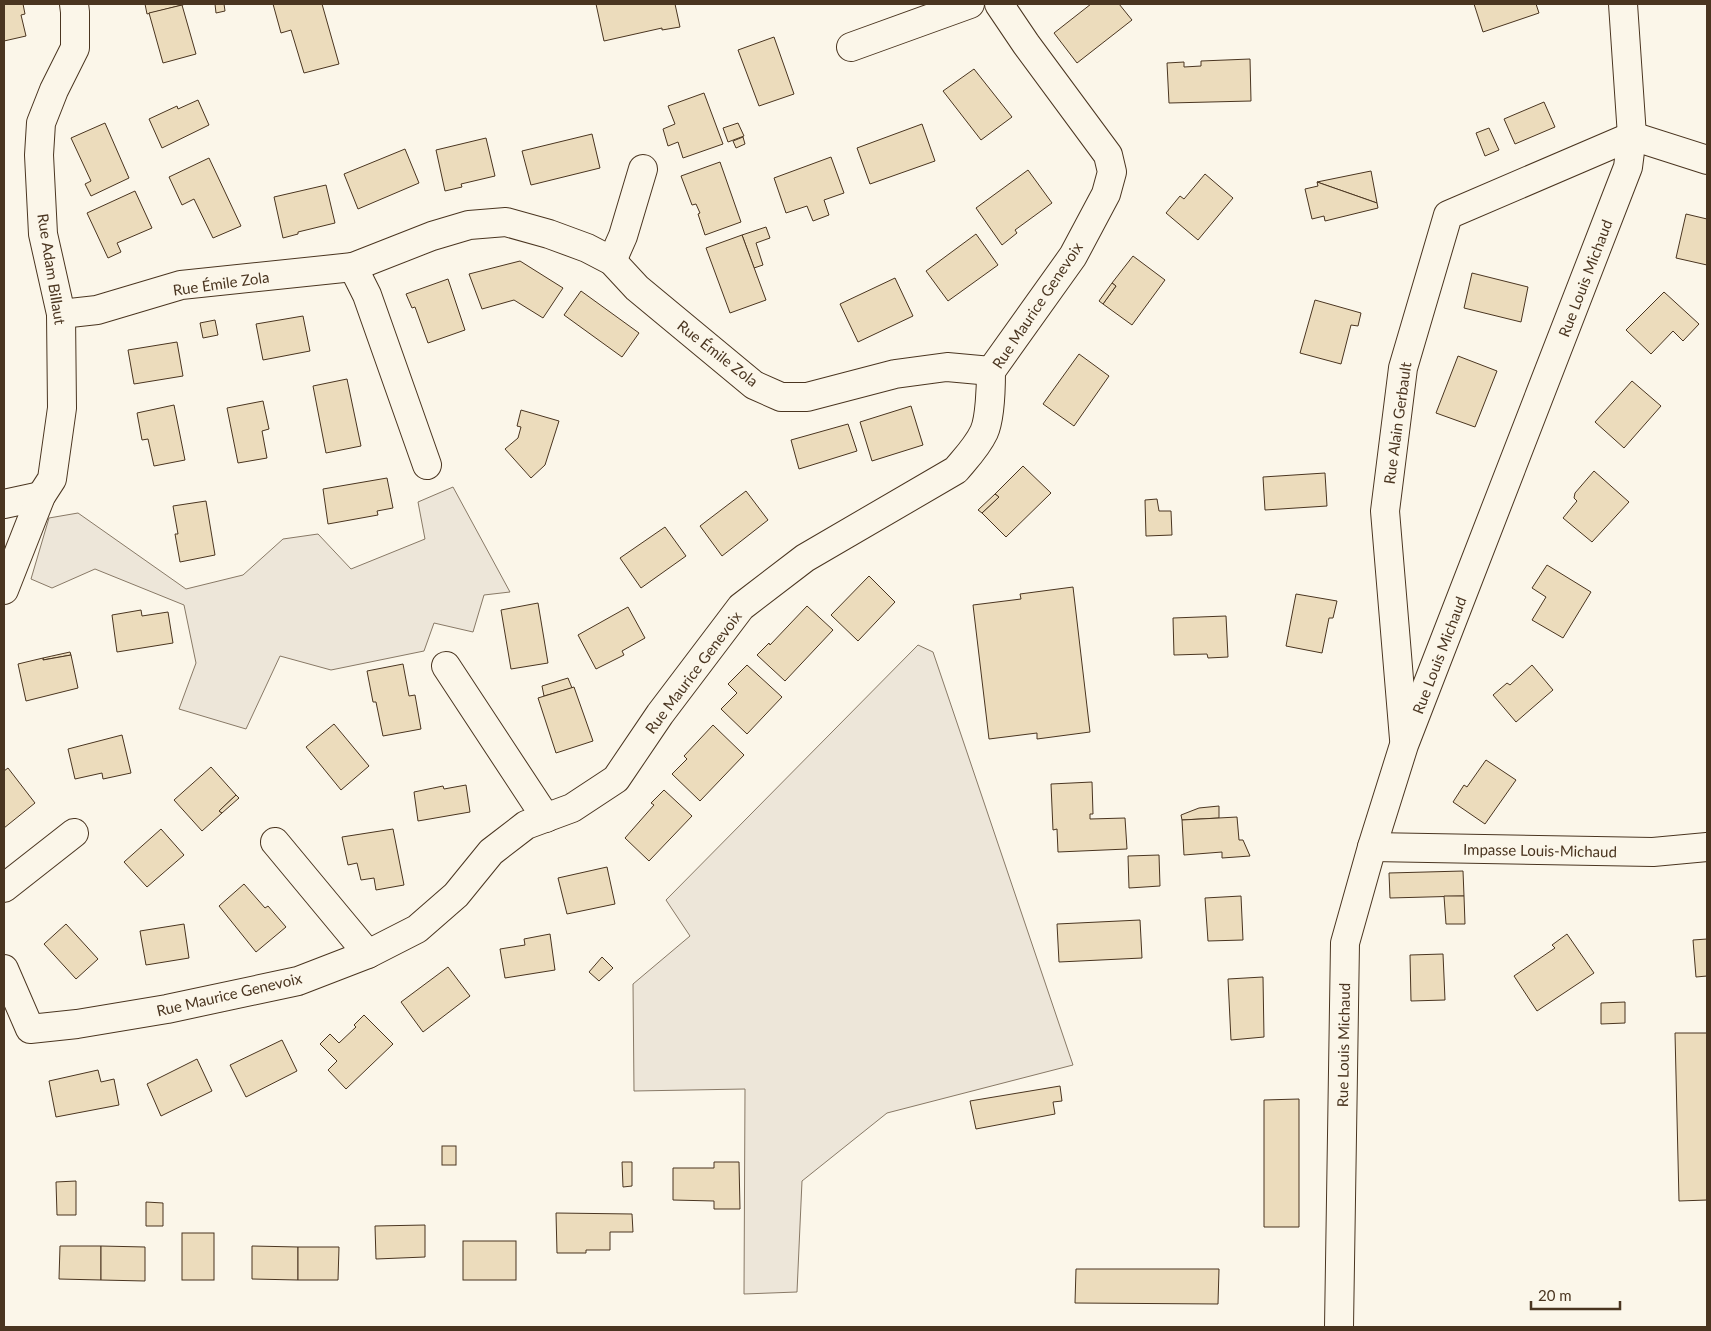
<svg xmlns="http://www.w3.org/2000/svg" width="1711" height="1331" font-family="Lato,sans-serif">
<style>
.green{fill:#ede6d9;stroke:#887966}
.building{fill:#ecdcbc;stroke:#4a3520}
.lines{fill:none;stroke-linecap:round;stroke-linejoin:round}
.minor-casing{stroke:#4a3520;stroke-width:30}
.minor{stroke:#fbf6e9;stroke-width:28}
.labels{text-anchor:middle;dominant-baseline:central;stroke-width:4;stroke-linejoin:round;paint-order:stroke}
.street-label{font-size:15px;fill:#4a3520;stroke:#fbf6e9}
</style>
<rect width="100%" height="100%" fill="#fbf6e9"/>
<!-- green -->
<g class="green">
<polygon points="453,487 510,592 484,595 473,632 434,623 424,651 331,670 280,656 246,729 179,709 196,663 184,605 95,569 52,588 31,579 49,518 78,513 186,589 243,575 283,539 318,534 351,569 425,539 418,502"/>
<polygon points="918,645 933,652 1073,1065 887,1113 802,1181 797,1292 744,1294 745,1089 634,1091 633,984 690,936 666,900"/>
</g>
<!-- building -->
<g class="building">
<polygon points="4,4 23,4 25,14 21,15 26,36 4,41"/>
<polygon points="145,4 186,4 147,14"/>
<polygon points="215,4 224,4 225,11 216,13"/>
<polygon points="273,4 322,4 339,64 304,73 291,30 281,33"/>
<polygon points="596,4 675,4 680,27 662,30 662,28 604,41"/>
<polygon points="1091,4 1119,4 1132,20 1077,63 1054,33"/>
<polygon points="1474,4 1536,4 1539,13 1483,32"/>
<polygon points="182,5 196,54 163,63 149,13"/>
<polygon points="774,37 794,94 759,106 738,50"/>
<polygon points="1250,59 1251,101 1169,103 1167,63 1184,62 1184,67 1201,66 1201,61"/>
<polygon points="974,69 1012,117 981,140 943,91"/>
<polygon points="704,93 723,144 683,158 678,142 668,146 663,129 675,124 668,106"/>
<polygon points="198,100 209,125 162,148 149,119 177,106 178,109"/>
<polygon points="1544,102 1555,127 1515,144 1504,119"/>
<polygon points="105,123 129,178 91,196 85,184 91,181 71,138"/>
<polygon points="738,123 744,136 728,142 723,128"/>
<polygon points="922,124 935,161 870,184 857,148"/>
<polygon points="1489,128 1499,150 1485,156 1476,133"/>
<polygon points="592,134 600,168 531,185 522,151"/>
<polygon points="743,137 745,144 736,148 733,141"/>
<polygon points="486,138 495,176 461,184 462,187 445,191 436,150"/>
<polygon points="405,149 419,183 358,209 344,174"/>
<polygon points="831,157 844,193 824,200 829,215 813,221 807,206 786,213 774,178"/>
<polygon points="209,158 241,226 213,238 194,199 182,205 169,177"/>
<polygon points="720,162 741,222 705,235 698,214 700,213 696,204 692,205 681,176"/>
<polygon points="1028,170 1052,203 1015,230 1017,233 1002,245 976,208"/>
<polygon points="1371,171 1377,203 1317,182"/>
<polygon points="1205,174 1233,198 1198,240 1166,213 1180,196 1184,199"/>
<polygon points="1317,182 1377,203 1378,208 1325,221 1324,216 1312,219 1305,189 1318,186"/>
<polygon points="326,185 335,223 298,232 298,234 283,238 274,197"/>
<polygon points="135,191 152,228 117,243 121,252 108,258 87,213"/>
<polygon points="1686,214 1707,219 1707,265 1676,258"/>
<polygon points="766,227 770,238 756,243 763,265 754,268 742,235"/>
<polygon points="976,234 998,265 948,301 926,271"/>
<polygon points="742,235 766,300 730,313 706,248"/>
<polygon points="1133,256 1165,280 1132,325 1103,304 1116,286 1112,283"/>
<polygon points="520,261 563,288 543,318 514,300 482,309 469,274"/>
<polygon points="1472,273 1528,287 1521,322 1464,308"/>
<polygon points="895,278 913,316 858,342 840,304"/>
<polygon points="448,279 465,330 428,343 415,307 412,308 406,294"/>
<polygon points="1112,283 1116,286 1103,304 1099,301"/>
<polygon points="581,291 639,333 622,357 564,315"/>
<polygon points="1664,292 1699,324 1683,341 1673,331 1651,354 1626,330"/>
<polygon points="1315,300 1361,313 1358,326 1351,325 1341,364 1300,353"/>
<polygon points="303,316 310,351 263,360 256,324"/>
<polygon points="215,320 218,335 203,338 200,323"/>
<polygon points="177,342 183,376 134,384 128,350"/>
<polygon points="1079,354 1109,376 1074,426 1043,404"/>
<polygon points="1458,356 1497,371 1475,427 1436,413"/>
<polygon points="347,379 361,446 326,453 313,386"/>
<polygon points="1632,381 1661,406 1624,448 1595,422"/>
<polygon points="263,401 269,429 262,431 267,458 238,463 227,408"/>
<polygon points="174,405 185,460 154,466 148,439 142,440 137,413"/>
<polygon points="911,406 923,445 872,461 860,422"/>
<polygon points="521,410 559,421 545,465 531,478 505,449 518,438 521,427 517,426"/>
<polygon points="848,424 857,451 799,469 791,440"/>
<polygon points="1023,466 1051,493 1006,537 982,513 999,497 995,494"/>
<polygon points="1594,471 1629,502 1592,542 1563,518 1577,501 1574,498 1575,493"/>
<polygon points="1325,473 1327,506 1265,510 1263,477"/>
<polygon points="387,478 393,508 377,511 378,515 328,524 323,489"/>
<polygon points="746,491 768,520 722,556 700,526"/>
<polygon points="995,494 999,497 982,513 978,510"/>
<polygon points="1157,499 1159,511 1171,511 1172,535 1146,536 1145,500"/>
<polygon points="206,501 215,555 180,562 175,534 178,534 173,506"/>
<polygon points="665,527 686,556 641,588 620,558"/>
<polygon points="1547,565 1591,592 1563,638 1532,620 1546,597 1532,588"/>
<polygon points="869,576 895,602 858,641 831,615"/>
<polygon points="1073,587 1090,732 1037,739 1037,733 989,739 973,605 1021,599 1020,594"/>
<polygon points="1296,594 1337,601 1333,618 1329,618 1322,653 1286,646"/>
<polygon points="538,603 548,663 511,669 501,610"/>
<polygon points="807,606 833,630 785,681 757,655 769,643 770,645"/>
<polygon points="628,607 645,638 622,651 624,655 596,669 578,635"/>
<polygon points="141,610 142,616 168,612 173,643 117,652 112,615"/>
<polygon points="1226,616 1228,657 1208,658 1207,654 1174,655 1173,618"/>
<polygon points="70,652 71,655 43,660 43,658"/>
<polygon points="71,655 78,688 26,701 18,664 43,658 43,660"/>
<polygon points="403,664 409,696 415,695 421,729 383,736 376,702 373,702 367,671"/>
<polygon points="747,665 782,697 747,734 721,709 737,693 728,684"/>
<polygon points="1532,665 1553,690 1516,722 1493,695 1507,683 1510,685"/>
<polygon points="568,678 572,688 544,696 542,686"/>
<polygon points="574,687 593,741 556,753 538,698"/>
<polygon points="334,724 369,766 341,790 306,747"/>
<polygon points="713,725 744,755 700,801 672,774 687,759 684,756"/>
<polygon points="122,735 131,773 103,779 102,773 75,779 68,749"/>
<polygon points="1486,760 1516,780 1485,824 1453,802 1464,785 1467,787"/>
<polygon points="211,767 236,795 219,811 222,813 202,831 174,800"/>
<polygon points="8,768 35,803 4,828 4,771"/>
<polygon points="1092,782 1093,814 1090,814 1090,819 1125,818 1127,849 1058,852 1057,829 1053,830 1051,784"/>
<polygon points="466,785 470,812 418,821 414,792 443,786 444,789"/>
<polygon points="664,790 692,816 649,861 625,838 654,805 651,803"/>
<polygon points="236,795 239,798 222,813 219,811"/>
<polygon points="1219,806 1219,818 1182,820 1181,815 1199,808"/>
<polygon points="1237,817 1239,840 1243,840 1250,856 1222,858 1222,852 1184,855 1182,820"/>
<polygon points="161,829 184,855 147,887 124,862"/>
<polygon points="393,829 404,885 376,890 374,878 361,880 357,863 348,865 342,837"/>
<polygon points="1159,855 1160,886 1129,888 1128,856"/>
<polygon points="607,867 615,904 567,914 558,878"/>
<polygon points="1463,871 1464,896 1390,898 1389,873"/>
<polygon points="244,884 265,908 268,906 286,927 256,952 219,906"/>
<polygon points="1241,896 1243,940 1208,941 1205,898"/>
<polygon points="1444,896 1464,896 1465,924 1446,924"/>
<polygon points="1140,920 1142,958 1059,962 1057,924"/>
<polygon points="66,924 98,959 76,979 44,944"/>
<polygon points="184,924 189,958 146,965 140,931"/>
<polygon points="550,934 555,970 505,978 500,949 525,945 524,939"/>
<polygon points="1567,934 1594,973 1537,1011 1514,976 1555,948 1552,945"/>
<polygon points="1707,939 1707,976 1696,977 1693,940"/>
<polygon points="1443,954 1445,1000 1411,1001 1410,955"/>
<polygon points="602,957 613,968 599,981 589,972"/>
<polygon points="448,967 470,996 423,1032 401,1002"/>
<polygon points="1263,977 1264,1037 1231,1040 1228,979"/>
<polygon points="1625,1002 1625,1023 1601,1024 1601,1003"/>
<polygon points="364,1015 393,1044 346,1089 328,1070 337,1061 320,1044 330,1034 339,1043 356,1027 354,1025"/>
<polygon points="1675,1033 1707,1033 1707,1200 1679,1201"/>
<polygon points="282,1040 297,1071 246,1097 230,1065"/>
<polygon points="197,1059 212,1091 161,1116 147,1084"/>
<polygon points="98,1070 101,1082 114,1079 119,1105 56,1117 49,1081"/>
<polygon points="1060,1086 1062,1101 1053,1102 1055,1114 976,1129 970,1101"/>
<polygon points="1299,1099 1299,1227 1264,1227 1264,1100"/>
<rect x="442" y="1146" width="14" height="19"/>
<polygon points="622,1162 632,1162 632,1186 623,1187"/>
<polygon points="714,1162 739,1162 740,1209 714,1209 714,1201 673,1200 673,1168 714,1168"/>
<polygon points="76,1181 76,1215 57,1215 56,1182"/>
<polygon points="146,1202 163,1203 163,1226 146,1226"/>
<polygon points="556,1213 632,1214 633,1232 610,1232 610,1250 586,1250 586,1253 557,1253"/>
<polygon points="425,1225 425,1257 376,1259 375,1226"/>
<rect x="182" y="1233" width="32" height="47"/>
<rect x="463" y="1241" width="53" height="39"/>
<polygon points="60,1246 101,1246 101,1280 59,1279"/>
<polygon points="101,1246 145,1247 145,1281 101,1280"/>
<polygon points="252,1246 298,1247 298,1280 252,1279"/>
<polygon points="298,1247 339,1247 338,1280 298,1280"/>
<polygon points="1076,1269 1219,1269 1218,1304 1075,1303"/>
</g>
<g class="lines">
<!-- minor casing -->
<g class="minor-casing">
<g id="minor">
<polyline points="851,47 970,4"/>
<polyline points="612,261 623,236 643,169"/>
<polyline points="61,314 97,310 181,285 353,267"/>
<polyline points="427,465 367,295 353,267 432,236 469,225 506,222 549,234 587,248 612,261 637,288 754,385 781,397 807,397 895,374 947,367 991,371"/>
<polyline points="4,504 41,496"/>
<polyline points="4,590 41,496 52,479 62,408 61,314 43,234 39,155 41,123 54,90 75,48 75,12 74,4"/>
<polyline points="446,666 546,818"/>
<polyline points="1404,739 1385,511 1403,368 1448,215 1632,136 1707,160"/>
<polyline points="275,842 368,954"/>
<polyline points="1372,847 1653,852 1707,847"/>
<polyline points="4,888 74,833"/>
<path d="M4 969 30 1029 77 1024 167 1009 298 981 368 954 417 929 456 895 491 852 526 825 572 808 616 779 660 714 741 607 805 558 956 470C966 458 977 447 984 432 990 419 991 386 991 371L1073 256 1106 194 1112 172 1108 155 1026 44 999 4"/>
<polyline points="1339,1327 1345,943 1372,847 1404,745 1628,167 1632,136 1623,4"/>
</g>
</g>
<!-- minor -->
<use href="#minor" class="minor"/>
</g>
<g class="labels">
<!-- street labels -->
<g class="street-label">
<text transform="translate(52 269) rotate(81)">Rue Adam Billaut</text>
<text transform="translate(1585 278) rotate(-69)">Rue Louis Michaud</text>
<text transform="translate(221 283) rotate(-8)">Rue Émile Zola</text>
<text transform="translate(1037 305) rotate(-56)">Rue Maurice Genevoix</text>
<text transform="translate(718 353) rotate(38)">Rue Émile Zola</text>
<text transform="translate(1397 423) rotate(-82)">Rue Alain Gerbault</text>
<text transform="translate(1439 655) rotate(-69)">Rue Louis Michaud</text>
<text transform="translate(693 672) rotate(-53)">Rue Maurice Genevoix</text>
<text transform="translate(1540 850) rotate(1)">Impasse Louis-Michaud</text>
<text transform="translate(229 994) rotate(-13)">Rue Maurice Genevoix</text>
<text transform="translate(1343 1045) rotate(-89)">Rue Louis Michaud</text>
</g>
</g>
<!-- border -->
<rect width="1711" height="1331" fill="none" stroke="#4a3520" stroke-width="10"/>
<!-- scale -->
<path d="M1531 1301v8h89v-8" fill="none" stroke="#4a3520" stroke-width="2.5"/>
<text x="1538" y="1301" font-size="15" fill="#4a3520" stroke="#fbf6e9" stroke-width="4" paint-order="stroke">20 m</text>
</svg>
